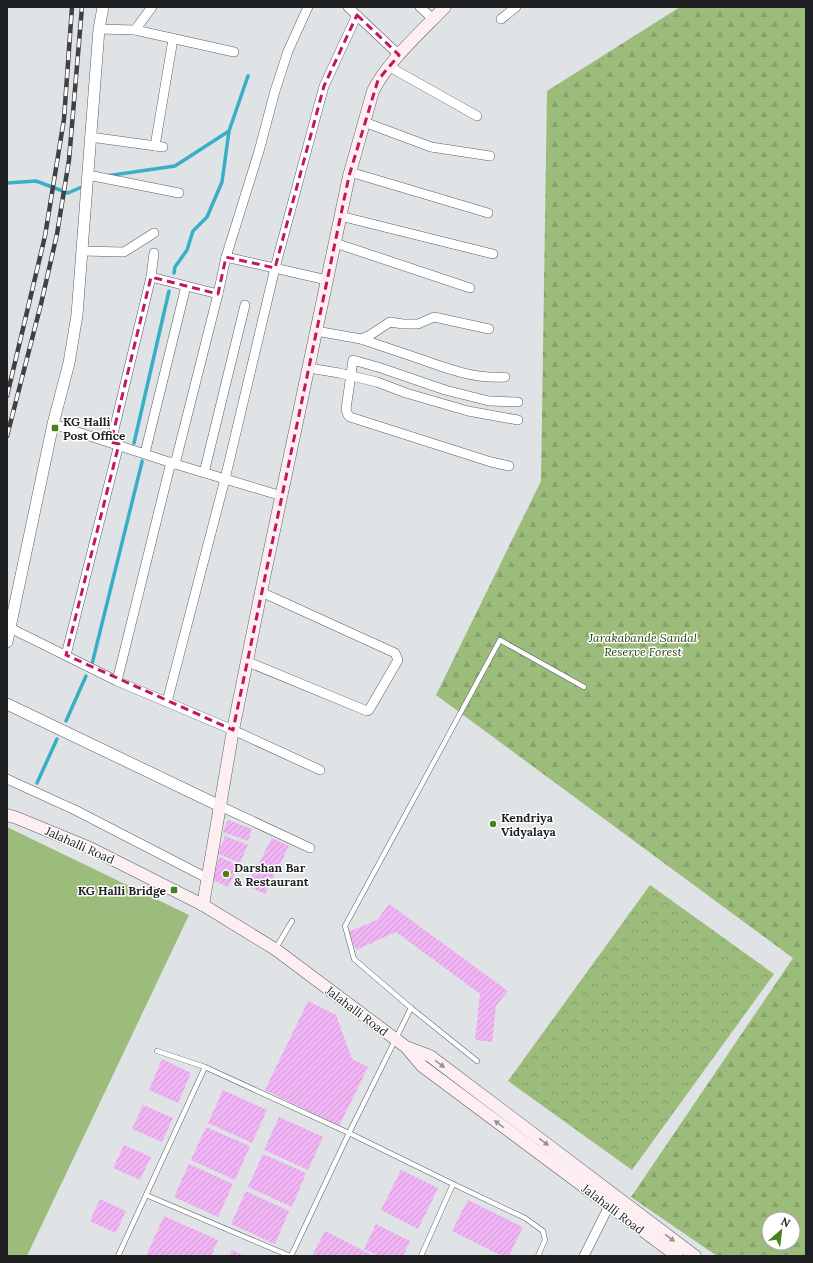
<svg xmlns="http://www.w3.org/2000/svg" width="813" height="1263" font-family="Lora,serif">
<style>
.grass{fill:#9cbc7b}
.forest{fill:url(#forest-firs);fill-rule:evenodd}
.park{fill:url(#park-crowns)}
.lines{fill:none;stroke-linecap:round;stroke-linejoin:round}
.stream{stroke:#39aec7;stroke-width:3.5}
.building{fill:url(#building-hatch)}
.service-casing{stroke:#5c5f61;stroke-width:5.5}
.minor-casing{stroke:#5c5f61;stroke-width:10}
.tertiary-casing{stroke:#5c5f61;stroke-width:12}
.secondary-casing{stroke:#5c5f61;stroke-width:13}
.service{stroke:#fff;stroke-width:4.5}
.minor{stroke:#fff;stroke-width:9}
.tertiary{stroke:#fff;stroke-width:11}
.secondary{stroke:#fceef1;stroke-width:12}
.rail-casing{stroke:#404143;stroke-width:4.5}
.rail{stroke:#fff;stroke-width:3;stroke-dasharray:9;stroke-linecap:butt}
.oneway{fill:#989193}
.marked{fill:none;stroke:#c2185b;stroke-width:3;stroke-dasharray:8 5;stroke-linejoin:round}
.poi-dot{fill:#48811c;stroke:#fff;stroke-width:1.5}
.labels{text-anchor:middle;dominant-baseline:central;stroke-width:3;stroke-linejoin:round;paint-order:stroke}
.poi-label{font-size:12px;font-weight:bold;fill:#1e1f20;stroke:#fff;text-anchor:start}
.park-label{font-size:12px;font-style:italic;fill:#2b410b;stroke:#fff}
.street-label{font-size:12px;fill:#1e1f20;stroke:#fff}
</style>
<defs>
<pattern id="forest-firs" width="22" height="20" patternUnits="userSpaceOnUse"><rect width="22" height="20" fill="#9cbc7b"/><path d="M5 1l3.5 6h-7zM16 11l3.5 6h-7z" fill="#86a16a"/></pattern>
<pattern id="park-crowns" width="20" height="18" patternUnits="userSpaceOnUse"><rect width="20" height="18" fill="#9cbc7b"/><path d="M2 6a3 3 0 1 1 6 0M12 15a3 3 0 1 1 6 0" fill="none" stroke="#86a16a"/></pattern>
<pattern id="building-hatch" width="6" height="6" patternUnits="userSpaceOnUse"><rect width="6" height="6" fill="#f0b4f4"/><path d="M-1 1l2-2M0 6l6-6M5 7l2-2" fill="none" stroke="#cd9ad1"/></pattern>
</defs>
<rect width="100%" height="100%" fill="#e0e3e6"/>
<!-- grass -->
<polygon class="grass" points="7,827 189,915 27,1256 7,1256"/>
<!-- forest -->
<path class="forest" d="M680 7H806V1256H717L631 1197 793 958 436 695 541 481 547 91ZM769 1219H793V1243H769Z"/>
<!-- park -->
<polygon class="park" points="650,885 774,974 632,1170 508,1081"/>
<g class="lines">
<!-- stream -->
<g class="stream">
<polyline points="106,176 175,166 229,131"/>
<polyline points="7,183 36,181 68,193 84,186"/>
<polyline points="174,273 175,267 187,250 193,231 207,217 222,182 229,131 248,76"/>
<polyline points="134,443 169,291"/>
<polyline points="92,664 142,462 142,461"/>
<polyline points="66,721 86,676"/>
<polyline points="37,783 57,739"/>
</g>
</g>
<!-- building -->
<g class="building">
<polygon points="228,820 252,829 248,841 223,832"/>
<polygon points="225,836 248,845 240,863 218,854"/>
<polygon points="272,838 289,846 265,894 247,886"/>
<polygon points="219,857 239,865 228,887 213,880"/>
<polygon points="389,904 508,991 496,1006 492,1042 475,1040 480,994 396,932 356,950 348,932 379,919 378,919"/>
<polygon points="308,1001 336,1015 352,1059 368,1067 339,1126 265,1090"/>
<polygon points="162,1059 191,1073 178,1103 149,1090"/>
<polygon points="223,1090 267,1110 252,1143 208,1123"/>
<polygon points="143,1105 173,1118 162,1142 132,1129"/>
<polygon points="279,1117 323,1137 308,1170 264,1150"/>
<polygon points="206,1127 250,1146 235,1180 191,1160"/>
<polygon points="124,1145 151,1157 140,1180 113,1168"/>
<polygon points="263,1154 306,1173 292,1207 248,1187"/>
<polygon points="189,1164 233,1184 218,1217 174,1197"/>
<polygon points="401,1170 438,1188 418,1229 381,1210"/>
<polygon points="246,1191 289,1211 275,1244 231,1224"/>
<polygon points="100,1199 126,1211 116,1233 90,1221"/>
<polygon points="468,1200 523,1227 509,1256 502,1256 452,1231"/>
<polygon points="164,1216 218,1240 211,1256 146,1256"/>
<polygon points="376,1224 410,1241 403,1256 378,1256 364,1249"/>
<polygon points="325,1231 374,1256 312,1256"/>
<polygon points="232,1250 245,1256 229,1256"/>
</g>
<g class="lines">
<!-- service casing -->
<g class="service-casing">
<g id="service">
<polyline points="276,948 292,921"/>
<polyline points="157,1051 205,1067 349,1133 453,1184 525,1218 543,1231 545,1240 538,1256"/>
<polyline points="477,1061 411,1008 354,959 345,926 500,640 584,687"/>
<polyline points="146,1195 290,1256"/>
<polyline points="118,1256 205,1067"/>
<polyline points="291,1256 349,1133 411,1008"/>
<polyline points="421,1256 453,1184"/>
</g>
</g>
<!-- minor casing -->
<g class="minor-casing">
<g id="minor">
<polyline points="348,7 399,55"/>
<polyline points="420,7 433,19"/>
<polyline points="501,19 516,7"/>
<polyline points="99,29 135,30 152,7"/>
<polyline points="135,30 234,52"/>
<polyline points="388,66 477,116"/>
<polyline points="364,122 431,147 490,156"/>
<polyline points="90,137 163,147"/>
<polyline points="155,146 173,39"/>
<polyline points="350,172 488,213"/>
<polyline points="88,175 179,193"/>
<polyline points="340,216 493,254"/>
<polyline points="335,243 470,288"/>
<polyline points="82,251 124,252 154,233"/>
<polyline points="226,257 327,280"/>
<polyline points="151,277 218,294 226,257 259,151 275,91 288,51 308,7"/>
<polyline points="316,331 361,339 370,335 390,322 403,324 418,324 434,317 489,329"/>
<path d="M361 339C381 346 400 352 420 359 448 369 475 379 505 377"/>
<polyline points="309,368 339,373 377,382 406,393 468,411 518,420"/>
<polyline points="53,424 175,464 282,496"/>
<polyline points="111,442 151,277 154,253"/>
<polyline points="145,453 186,286"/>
<polyline points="175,464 218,294"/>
<polyline points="509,466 491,462 350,417 348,415 346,409 353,360 381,368 445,390 489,401 518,402"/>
<polyline points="204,473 245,305"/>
<polyline points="10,628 117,681 233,730 320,770"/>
<polyline points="66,655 119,444"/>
<polyline points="248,662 367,711 369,710 398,660 395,653 261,592"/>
<polyline points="117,681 171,462"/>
<polyline points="167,702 225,479 275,268 324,86 357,15"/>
<polyline points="7,779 75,810 207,878"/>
<polyline points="220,806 310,848"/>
<polyline points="584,1256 612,1200"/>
</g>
</g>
<!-- tertiary casing -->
<g class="tertiary-casing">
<g id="tertiary">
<polyline points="7,642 53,424 69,363 77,315 99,29 103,7"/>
<polyline points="7,704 220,806"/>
</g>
</g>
<!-- secondary casing -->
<g class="secondary-casing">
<g id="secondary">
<polyline points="7,815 17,818 90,848 203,905 275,949 406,1047 422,1066 677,1256"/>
<path d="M203 905 233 730 261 592 349 176 373 91C388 61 421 32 445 7"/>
<polyline points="409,1048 430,1056 695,1256"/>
</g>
</g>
<!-- service -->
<use href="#service" class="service"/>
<!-- minor -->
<use href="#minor" class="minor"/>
<!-- tertiary -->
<use href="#tertiary" class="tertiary"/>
<!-- secondary -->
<use href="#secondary" class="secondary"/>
<!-- rail casing -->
<g class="rail-casing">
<g id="rail">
<polyline points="7,396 45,236 64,119 72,7"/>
<polyline points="7,436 41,304 57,234 69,160 82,7"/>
</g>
</g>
<!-- rail -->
<use href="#rail" class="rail"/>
</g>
<!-- one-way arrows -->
<defs><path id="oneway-solid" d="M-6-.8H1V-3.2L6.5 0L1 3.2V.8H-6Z"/></defs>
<g class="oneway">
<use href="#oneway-solid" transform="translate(440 1064) rotate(37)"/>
<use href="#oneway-solid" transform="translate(499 1124) rotate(-143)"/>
<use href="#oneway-solid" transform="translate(544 1142) rotate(37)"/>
<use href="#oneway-solid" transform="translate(670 1238) rotate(36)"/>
</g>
<!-- marked area -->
<path class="marked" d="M357 15 399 55 378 80 349 176 233 730 66 655 119 444 111 442 151 277 218 294 226 257 275 268 324 86Z"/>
<!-- markers -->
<g class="poi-dot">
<rect x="51" y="424" width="8" height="8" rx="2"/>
<circle cx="493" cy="824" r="4"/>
<circle cx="226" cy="874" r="4"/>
<rect x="170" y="886" width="8" height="8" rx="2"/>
</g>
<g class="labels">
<!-- poi labels -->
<g class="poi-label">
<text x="63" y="421">KG Halli<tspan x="63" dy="14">Post Office</tspan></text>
<text x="501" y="817">Kendriya<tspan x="501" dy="14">Vidyalaya</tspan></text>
<text x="234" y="867">Darshan Bar<tspan x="234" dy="14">&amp; Restaurant</tspan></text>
<text x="166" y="890" text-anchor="end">KG Halli Bridge</text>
</g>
<!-- park labels -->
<g class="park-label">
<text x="643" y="637">Jarakabande Sandal<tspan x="643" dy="14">Reserve Forest</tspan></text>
</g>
<!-- street labels -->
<g class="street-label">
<text transform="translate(80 845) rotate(24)">Jalahalli Road</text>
<text transform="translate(357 1011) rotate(37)">Jalahalli Road</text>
<text transform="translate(613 1209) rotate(37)">Jalahalli Road</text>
</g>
</g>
<!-- border -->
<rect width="813" height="1263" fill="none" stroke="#1e1f20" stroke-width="16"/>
<!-- north arrow -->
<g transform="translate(781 1231) rotate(28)"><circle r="19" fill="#ffffff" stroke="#a5a5a6"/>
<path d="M0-3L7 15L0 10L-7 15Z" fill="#48811c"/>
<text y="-6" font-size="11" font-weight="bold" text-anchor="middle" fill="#1e1f20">N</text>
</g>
</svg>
